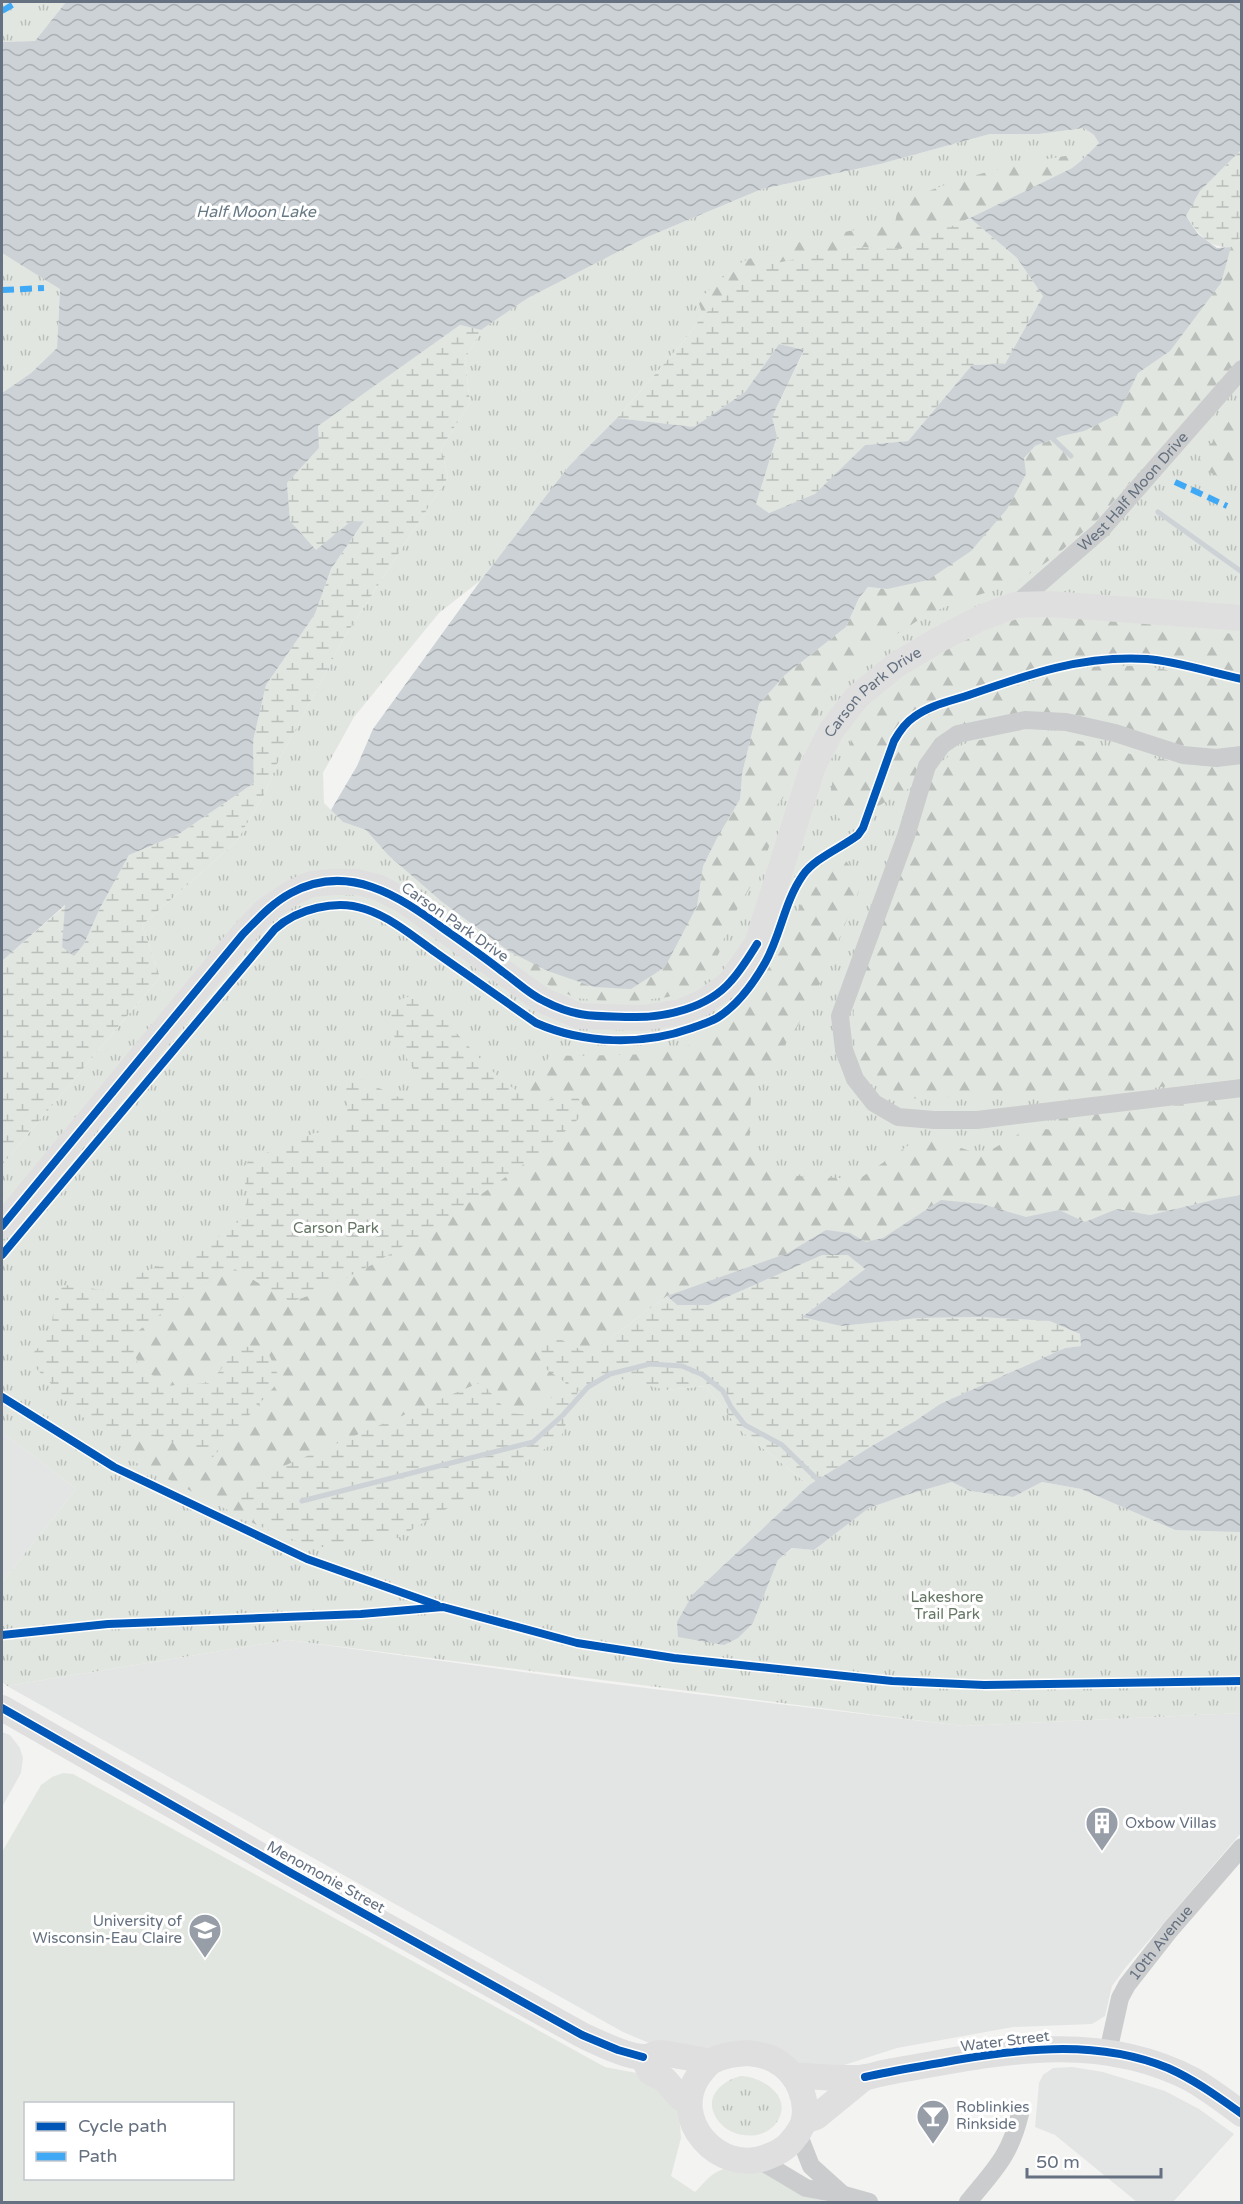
<svg xmlns="http://www.w3.org/2000/svg" width="1243" height="2204" font-family="'Varela Round',sans-serif">
<style>
.built{fill:#e3e5e4}
.grass{fill:url(#grass-tufts)}
.forest{fill:url(#forest-firs)}
.wetland{fill:url(#wetland-marsh)}
.garden{fill:#e2e6e0;fill-rule:evenodd}
.water{fill:url(#water-waves)}
.lines{fill:none;stroke-linecap:round;stroke-linejoin:round}
.stream{stroke:#ccd2d5;stroke-width:5}
.street{stroke:#cbcccd;stroke-width:18}
.secondary{stroke:#dfdfe0;stroke-width:26}
.quiet{stroke:#3fa9f5;stroke-width:6;stroke-dasharray:12 6;stroke-linecap:butt}
.cycleway-casing{stroke:#fff;stroke-width:11}
.cycleway{stroke:#0057b8;stroke-width:8}
.labels{text-anchor:middle;dominant-baseline:central;stroke-width:6;stroke-linejoin:round;paint-order:stroke}
.street-label{font-size:15px;fill:#657180;stroke:#fff}
.park-label{font-size:15px;fill:#657764;stroke:#fff}
.poi-label{font-size:15px;fill:#657180;stroke:#fff;text-anchor:start}
.water-label{font-size:16px;font-style:italic;fill:#667984;stroke:#fff}
</style>
<defs>
<pattern id="grass-tufts" width="24" height="20" patternUnits="userSpaceOnUse" patternTransform="scale(1.5)"><rect width="24" height="20" fill="#e2e6e0"/><path d="M3 7l-1-3M5 7V3M7 7l1-3M15 17l-1-3M17 17v-4M19 17l1-3" fill="none" stroke="#bbbfbb"/></pattern>
<pattern id="forest-firs" width="22" height="20" patternUnits="userSpaceOnUse" patternTransform="scale(1.5)"><rect width="22" height="20" fill="#e2e6e0"/><path d="M5 1l3.5 6h-7zM16 11l3.5 6h-7z" fill="#bbbfbb"/></pattern>
<pattern id="wetland-marsh" width="20" height="14" patternUnits="userSpaceOnUse" patternTransform="scale(1.5)"><rect width="20" height="14" fill="#e2e6e0"/><path d="M1 5h8M5 5V1M11 12h8M15 12V8" fill="none" stroke="#bbbfbb"/></pattern>
<pattern id="water-waves" width="16" height="10" patternUnits="userSpaceOnUse" patternTransform="scale(1.5)"><rect width="16" height="10" fill="#ccd2d5"/><path d="M0 5q4-4 8 0t8 0" fill="none" stroke="#a9afb2"/></pattern>
</defs>
<rect width="100%" height="100%" fill="#f3f3f2"/>
<!-- built -->
<g class="built">
<polygon points="2,1432 76,1489 2,1582"/>
<polygon points="288,1640 596,1682 963,1726 1241,1713 1241,1833 1126,1967 1112,1986 1105,2016 1092,2024 1013,2027 897,2048 832,2069 806,2067 777,2049 718,2051 661,2048 623,2032 7,1686"/>
<polygon points="2,1732 10,1735 20,1748 23,1758 21,1773 2,1807"/>
<polygon points="1072,2067 1103,2072 1165,2091 1199,2109 1234,2134 1173,2202 1137,2202 1055,2135 1035,2127 1039,2083 1043,2075 1053,2068"/>
</g>
<!-- grass -->
<g class="grass">
<polygon points="2,2 66,2 35,41 2,42"/>
<polygon points="1084,128 1094,135 1099,143 1082,160 970,218 901,249 855,247 771,264 703,315 683,342 617,418 569,466 481,580 439,613 354,717 323,773 324,803 343,822 366,830 388,855 442,902 510,952 548,971 1221,283 1231,247 1241,237 1241,1195 667,1296 611,1337 666,1390 706,1386 740,1430 809,1485 693,1594 753,1623 778,1560 793,1548 814,1550 869,1508 906,1495 952,1482 970,1491 1013,1497 1042,1482 1081,1489 1175,1530 1241,1529 1241,1713 963,1726 288,1640 7,1686 2,1682 2,1582 76,1489 2,1432 2,1165 160,977 142,925 236,842 265,793 277,764 344,638 448,477 441,448 470,403 465,359 481,330 528,298 645,238 762,189 880,164 990,134 1039,134"/>
<polygon points="2,253 60,288 57,348 31,373 2,393"/>
<path d="M740 2076C759 2076 789 2093 780 2116 771 2140 737 2141 721 2124 701 2102 717 2083 740 2076Z"/>
</g>
<!-- forest -->
<g class="forest">
<polygon points="1071,155 1082,160 1072,168 970,218 901,249 856,247 744,276 720,302 703,315 698,301 715,284 742,262 760,254 816,237 895,223 899,202 961,179 1018,164"/>
<polygon points="1241,237 1241,356 1098,519 1054,557 1014,584 962,600 928,614 881,644 830,687 816,716 789,791 777,805 768,827 771,840 759,878 751,886 729,923 719,953 703,981 668,997 621,1003 576,998 537,980 508,956 510,952 548,971 594,987 697,906 703,866 717,838 740,799 742,774 759,704 785,675 846,627 859,598 868,587 887,589 1035,446 1062,436 1084,431 1118,414 1138,373 1170,351 1221,283 1231,247"/>
<path d="M1241 398V482L1214 475 1198 464C1200 452 1210 446 1218 436 1227 424 1236 411 1241 398Z"/>
<polygon points="1033,614 1164,625 1241,635 1241,675 1139,653 1086,656 1017,674 920,707 901,721 889,736 866,813 842,821 828,807 834,773 850,746 853,722 887,685 972,633"/>
<path d="M1146 666 1241 684V745L1222 749H1193L1103 723 953 727 934 739 913 786 875 808C884 786 895 741 912 724 927 710 1065 670 1091 667 1109 665 1127 666 1146 666Z"/>
<polygon points="1009,733 1068,738 1135,755 1205,766 1241,765 1241,1076 1109,1094 1050,1093 901,1099 880,1088 858,1058 852,1024 856,994 934,768 964,744"/>
<polygon points="836,860 846,861 862,883 824,976 795,1031 751,1090 749,1150 778,1175 859,1179 912,1143 929,1137 982,1155 1031,1127 1059,1131 1058,1118 1241,1098 1241,1195 1217,1199 1150,1215 1117,1209 1085,1222 1059,1211 1026,1217 982,1204 941,1200 883,1238 866,1242 850,1233 826,1230 788,1253 667,1296 589,1354 566,1382 541,1409 520,1415 505,1409 481,1383 236,1493 257,1525 127,1458 132,1429 210,1383 167,1386 138,1365 130,1337 189,1292 235,1269 291,1302 319,1292 385,1258 458,1210 579,1099 559,1093 543,1104 526,1097 550,1055 576,1056 653,1054 699,1043 743,1007 787,935 811,882"/>
</g>
<!-- wetland -->
<g class="wetland">
<path d="M1241 150V237L1231 247C1207 248 1199 234 1186 216L1200 191Z"/>
<polygon points="970,218 1017,258 1043,296 1005,364 972,365 908,441 865,445 816,494 769,513 756,504 777,436 772,417 804,351 779,344 745,392 694,427 617,418 683,342 703,315 720,302 744,276 771,264 856,247 901,249"/>
<polygon points="460,325 481,330 465,359 470,403 441,448 448,477 344,638 277,764 265,793 236,842 142,925 160,977 2,1165 2,961 66,905 62,947 84,944 100,908 129,855 179,834 254,783 253,741 266,685 315,614 331,569 364,521 350,522 316,551 290,521 287,483 319,448 317,426"/>
<path d="M416 994C461 1028 488 1084 543 1104L559 1093 579 1099 586 1111C556 1143 521 1166 486 1191 424 1234 362 1276 291 1302L235 1269 189 1292 130 1337 138 1365 167 1386 210 1383 240 1345 268 1352 280 1380 213 1457 132 1429 130 1444 84 1418 27 1359 50 1336 57 1286 71 1285 101 1290 206 1246 241 1220 249 1193 241 1173 250 1158 285 1147 314 1133 346 1131 348 1101 343 1086 361 1079 395 1096 413 1100 422 1085 389 1027 393 1002Z"/>
<path d="M822 1255H848L865 1269 803 1316 841 1326 919 1318 979 1317 1051 1321 1080 1334 1081 1346 1065 1348 940 1404 915 1421 870 1447 809 1485 740 1430 706 1386 666 1390 621 1379 578 1391 561 1437 535 1456 398 1538 314 1548 257 1525 236 1493 265 1474 481 1382C489 1390 496 1400 504 1407 528 1428 551 1399 566 1383L546 1369 541 1350 550 1334 589 1354 667 1296 677 1305H709Z"/>
</g>
<!-- garden -->
<path class="garden" d="M63 1773 73 1774 605 2067 637 2073 659 2086 679 2113 681 2138 671 2176 695 2192C701 2186 707 2178 715 2173 748 2152 797 2192 829 2202H2V1852L41 1785 52 1777ZM26 2104H232V2178H26Z"/>
<!-- water -->
<g class="water">
<polygon points="66,2 1241,2 1241,150 1200,191 1186,216 1198,234 1217,248 1231,247 1221,283 1170,351 1138,373 1118,414 1084,431 1062,436 1035,446 1024,458 1026,474 1007,509 971,551 928,580 887,589 868,587 859,598 846,627 785,675 759,704 742,774 740,799 717,838 703,866 697,906 665,967 631,989 594,987 548,971 510,952 442,902 388,855 366,830 343,822 331,810 357,766 373,729 481,580 569,466 617,418 694,427 745,392 779,344 804,350 772,417 777,436 756,504 769,513 815,494 865,445 908,441 972,365 1005,364 1043,296 1017,258 970,218 1072,168 1082,160 1099,143 1094,135 1084,128 1039,134 990,134 880,164 762,189 645,238 528,298 481,330 460,325 318,426 319,448 287,483 290,521 316,550 350,522 364,521 331,569 315,614 266,685 253,741 254,783 179,834 129,855 100,908 84,944 74,956 62,947 65,905 2,961 2,393 31,373 57,348 60,289 2,253 2,42 35,41"/>
<polygon points="1241,1195 1241,1532 1175,1530 1081,1489 1042,1482 1013,1497 970,1491 952,1482 906,1495 869,1508 814,1550 792,1548 778,1560 753,1623 738,1638 724,1645 678,1637 677,1622 693,1594 809,1485 870,1447 915,1421 940,1404 1065,1348 1081,1346 1080,1334 1050,1321 979,1317 919,1318 841,1326 802,1317 865,1269 848,1255 822,1255 709,1305 677,1305 667,1296 788,1253 826,1230 850,1233 866,1242 883,1238 941,1200 982,1204 1026,1217 1059,1210 1085,1222 1117,1209 1150,1215 1217,1199"/>
</g>
<g class="lines">
<!-- stream -->
<g class="stream">
<polyline points="1050,436 1071,456"/>
<polyline points="1158,512 1242,572"/>
<polyline points="302,1501 533,1442 563,1415 588,1387 610,1374 650,1364 682,1366 703,1375 723,1391 731,1407 745,1425 782,1445 818,1480"/>
</g>
<!-- street -->
<g class="street">
<path id="s1" d="M1015 605 1101 530 1242 369"/>
<polyline points="1242,755 1216,758 1183,755 1115,733 1066,722 1025,720 958,734 942,745 927,766 906,836 840,1016 844,1050 855,1079 874,1103 898,1117 934,1120 977,1120 1242,1088"/>
<path id="s2" d="M1108 2052 1120 1998 1127 1985 1170 1930 1242 1847"/>
<polyline points="798,2133 811,2166 842,2194"/>
<polyline points="759,2160 806,2188 844,2195 869,2202"/>
<path d="M968 2202C994 2170 1010 2156 1020 2114"/>
</g>
<!-- secondary -->
<g class="secondary">
<path id="s3" d="M2 1226 243 934 265 911 290 894 311 884 333 882H357L377 887 403 900 542 1000 579 1016 643 1018 681 1012 704 1002 730 983 757 944 813 766 831 731 857 697 896 665 940 639 981 618 1015 605 1050 604 1242 618"/>
<path d="M2 1708 291 1873 582 2035C597 2042 629 2058 645 2057 649 2057 654 2054 658 2053 665 2053 703 2060 710 2062"/>
<path d="M747 2053C759 2054 771 2056 781 2064 798 2076 808 2099 804 2120 802 2129 796 2136 790 2143 785 2149 775 2154 767 2157 719 2176 668 2119 699 2075 703 2070 707 2064 712 2061 723 2055 735 2054 747 2053Z"/>
<polyline points="643,2057 650,2072 664,2079 681,2098 689,2100"/>
<path d="M794 2077C804 2074 812 2077 821 2077 835 2078 853 2079 867 2077 876 2075 885 2072 894 2071 996 2053 1095 2029 1193 2080 1210 2090 1226 2102 1242 2114"/>
<polyline points="804,2121 816,2117 865,2077"/>
</g>
<!-- quiet -->
<g class="quiet">
<polyline points="2,11 17,2"/>
<polyline points="2,290 44,288"/>
<polyline points="1175,482 1227,506"/>
</g>
<!-- cycleway casing -->
<g class="cycleway-casing">
<g id="cycleway">
<path d="M2 1226 243 934C258 919 272 903 291 893 348 862 399 896 444 929 464 943 484 957 503 972 516 981 529 994 544 1001 576 1018 596 1016 631 1017 665 1018 708 1008 731 981 741 970 749 957 757 944"/>
<path d="M2 1255 275 929C297 909 336 899 365 909 390 917 413 936 435 952 468 975 502 999 536 1023 584 1044 642 1046 692 1028 700 1025 710 1022 717 1018 738 1005 753 984 765 963 781 935 784 902 803 875 815 858 841 848 858 835L863 828 894 741C899 732 905 723 914 717 930 705 951 701 969 695 1029 674 1083 655 1147 659 1175 661 1213 673 1242 679"/>
<polyline points="2,1397 114,1467 307,1559 437,1605"/>
<polyline points="2,1635 108,1624 361,1614 443,1607 577,1643 674,1658 892,1681 984,1685 1242,1681"/>
<polyline points="2,1708 291,1873 582,2035 618,2050 643,2057"/>
<path d="M865 2077C895 2070 925 2066 956 2060 1027 2048 1099 2040 1168 2068 1195 2080 1218 2097 1242 2114"/>
</g>
</g>
<!-- cycleway -->
<use href="#cycleway" class="cycleway"/>
</g>
<!-- icons -->
<defs>
<g id="building-pin" transform="scale(1.725)"><path d="M0 17L-7.5 6A9.5 9.5 0 1 1 7.5 6Z" fill="#979ea8" stroke="#fff"/><path d="M-4-6H4V6H1V3H-1V6H-4ZM-2.5-4.3h1.7v1.8h-1.7ZM.8-4.3h1.7v1.8H.8ZM-2.5-1h1.7V.8h-1.7ZM.8-1h1.7V.8H.8Z" fill="#fff"/></g>
<g id="university-pin" transform="scale(1.725)"><path d="M0 17L-7.5 6A9.5 9.5 0 1 1 7.5 6Z" fill="#979ea8" stroke="#fff"/><path d="M0-5L7-2L0 1L-7-2ZM-4 1L0 2.5L4 1V4Q0 6-4 4Z" fill="#fff"/></g>
<g id="bar-pin" transform="scale(1.725)"><path d="M0 17L-7.5 6A9.5 9.5 0 1 1 7.5 6Z" fill="#979ea8" stroke="#fff"/><path d="M-6-5H6L.8 .8V4.5H3.5V6h-7V4.5H-.8V.8Z" fill="#fff"/></g>
</defs>
<g fill-rule="evenodd">
<use href="#building-pin" x="1102" y="1823"/>
<use href="#university-pin" x="205" y="1930"/>
<use href="#bar-pin" x="933" y="2116"/>
</g>
<g class="labels">
<!-- street labels -->
<g class="street-label">
<text stroke="none"><textPath href="#s1" startOffset="164">West Half Moon Drive</textPath></text>
<text stroke="none"><textPath href="#s3" startOffset="1262">Carson Park Drive</textPath></text>
<text transform="translate(455 922) rotate(35)">Carson Park Drive</text>
<text transform="translate(326 1877) rotate(29)">Menomonie Street</text>
<text stroke="none"><textPath href="#s2" startOffset="124">10th Avenue</textPath></text>
<text transform="translate(1005 2041) rotate(-7)">Water Street</text>
</g>
<!-- park labels -->
<g class="park-label">
<text x="336" y="1228">Carson Park</text>
<text x="947" y="1597">Lakeshore<tspan x="947" dy="17">Trail Park</tspan></text>
</g>
<!-- poi labels -->
<g class="poi-label">
<text x="1125" y="1823">Oxbow Villas</text>
<text x="182" y="1921" text-anchor="end">University of<tspan x="182" dy="17">Wisconsin-Eau Claire</tspan></text>
<text x="956" y="2107">Roblinkies<tspan x="956" dy="17">Rinkside</tspan></text>
</g>
<!-- water labels -->
<g class="water-label">
<text x="256" y="212">Half Moon Lake</text>
</g>
</g>
<!-- border -->
<rect width="1243" height="2204" fill="none" stroke="#657180" stroke-width="6"/>
<!-- legend -->
<rect x="24" y="2102" width="210" height="78" fill="#ffffff" stroke="#c1c6cc" stroke-width="1.5"/>
<rect x="36" y="2122" width="30" height="9" fill="#0057b8" stroke="#c1c6cc" stroke-width="1.5"/>
<text x="78" y="2132" font-size="18" fill="#657180">Cycle path</text>
<rect x="36" y="2152" width="30" height="9" fill="#3fa9f5" stroke="#c1c6cc" stroke-width="1.5"/>
<text x="78" y="2162" font-size="18" fill="#657180">Path</text>
<!-- scale -->
<path d="M1027 2168v9h134v-9" fill="none" stroke="#657180" stroke-width="3"/>
<text x="1036" y="2168" font-size="18" fill="#657180" stroke="#ffffff" stroke-width="4.5" paint-order="stroke">50 m</text>
</svg>
